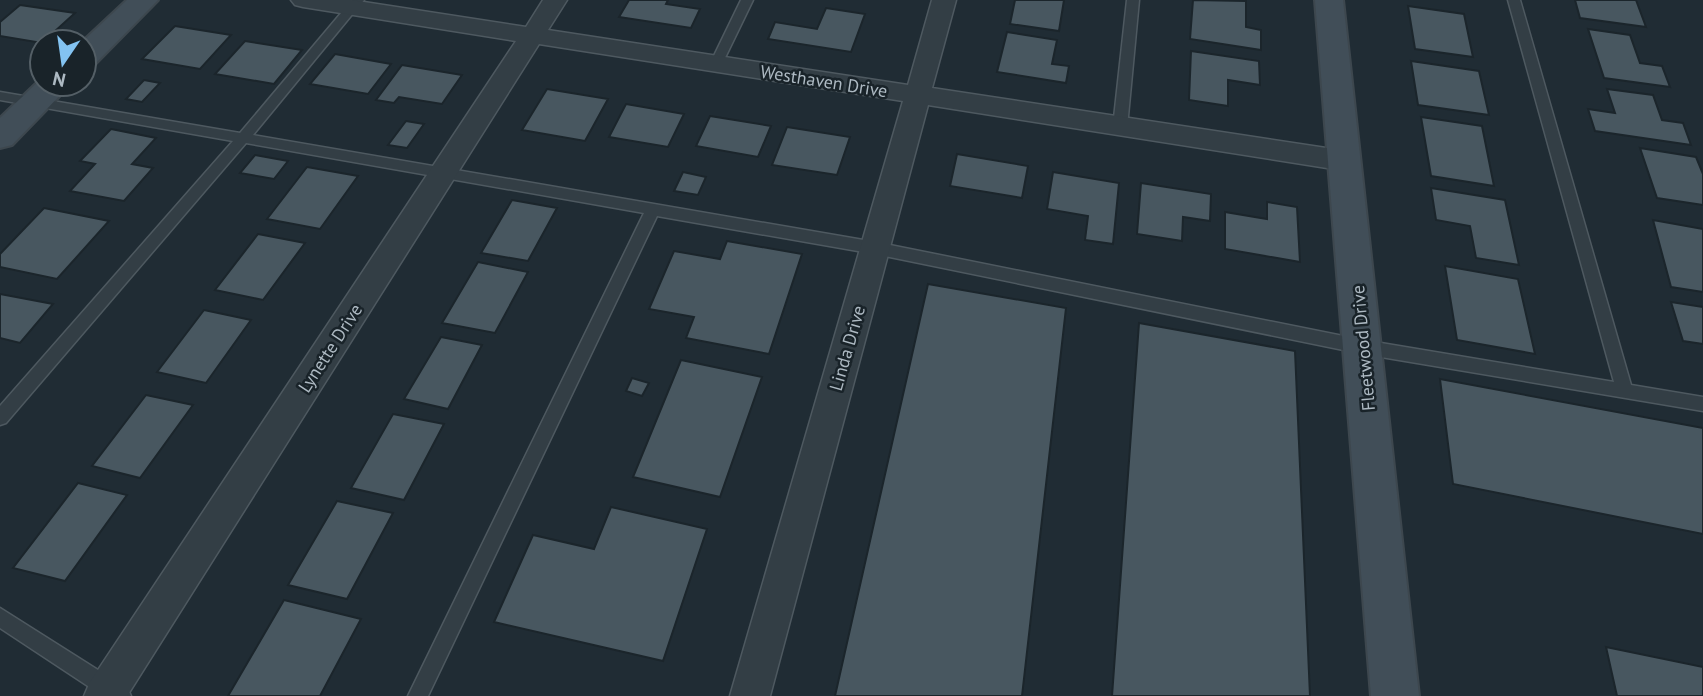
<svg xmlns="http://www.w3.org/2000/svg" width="1703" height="696" font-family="'PT Sans',sans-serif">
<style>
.building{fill:#485760;stroke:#1b252b;stroke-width:2}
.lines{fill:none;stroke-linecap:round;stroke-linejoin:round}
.lane-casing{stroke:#4e5960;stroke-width:3}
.street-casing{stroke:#4e5960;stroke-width:3}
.secondary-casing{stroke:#3d474e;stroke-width:4}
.lane{fill:#333e45;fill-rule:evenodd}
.street{fill:#333e45;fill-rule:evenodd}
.secondary{fill:#414e58;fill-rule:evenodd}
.labels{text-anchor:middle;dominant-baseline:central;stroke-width:5;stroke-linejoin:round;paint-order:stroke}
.street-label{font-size:18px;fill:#adb9c2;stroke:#192329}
</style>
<rect width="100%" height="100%" fill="#202c34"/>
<!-- building -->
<g class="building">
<polygon points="629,0 668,0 666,4 700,9 691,28 619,17"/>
<polygon points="1015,0 1064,0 1059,31 1010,24"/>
<polygon points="1193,0 1246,1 1246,27 1261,30 1261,50 1190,39"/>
<polygon points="1575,0 1636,0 1646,27 1580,18"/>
<polygon points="20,5 75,13 42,43 0,36 0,22"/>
<polygon points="1408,6 1464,14 1473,57 1415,49"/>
<polygon points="826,8 865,14 851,52 768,39 775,22 817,29"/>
<polygon points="175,26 231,35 200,69 142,59"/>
<polygon points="1588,29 1630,35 1640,63 1662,66 1670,87 1604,78"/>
<polygon points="1007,32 1057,40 1052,64 1069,66 1066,83 997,72"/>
<polygon points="245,41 302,50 274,84 215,74"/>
<polygon points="1191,51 1259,61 1260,85 1228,80 1228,106 1189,100"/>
<polygon points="335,54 391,64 368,94 310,84"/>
<polygon points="1411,61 1479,71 1489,115 1418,105"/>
<polygon points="402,65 462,75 442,104 399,97 394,103 376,100"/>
<polygon points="144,80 160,83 142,102 126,99"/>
<polygon points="547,89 608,99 585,141 522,130"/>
<polygon points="1607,89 1653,95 1662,120 1683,123 1691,145 1595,131 1588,109 1615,113"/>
<polygon points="626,104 684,114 668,147 609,137"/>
<polygon points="710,116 771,126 758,157 696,146"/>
<polygon points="1421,117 1482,126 1494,186 1431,176"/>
<polygon points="406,121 424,124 407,148 388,145"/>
<polygon points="787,127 850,137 837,175 772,165"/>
<polygon points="111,129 156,138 132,164 153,168 124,201 70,191 95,164 80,161"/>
<polygon points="1640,148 1696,157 1703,174 1703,205 1657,198"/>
<polygon points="957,154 1028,166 1022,198 950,186"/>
<polygon points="255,155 288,161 274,179 240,173"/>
<polygon points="307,167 358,176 320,229 267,219"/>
<polygon points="683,172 706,177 698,195 674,191"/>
<polygon points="1053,172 1119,183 1113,244 1085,240 1088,216 1047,209"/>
<polygon points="1141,183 1211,194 1210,221 1183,217 1182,241 1137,234"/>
<polygon points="1431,188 1505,200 1519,265 1476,258 1470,226 1436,220"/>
<polygon points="512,200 557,208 528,261 481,253"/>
<polygon points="1267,202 1297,207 1300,262 1225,249 1225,212 1267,219"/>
<polygon points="44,208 109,221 57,279 0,267 0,254"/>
<polygon points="1653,220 1703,229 1703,292 1671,287"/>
<polygon points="258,234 305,243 263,300 215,290"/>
<polygon points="727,241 802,254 769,354 686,338 694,317 649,309 674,251 720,259"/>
<polygon points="478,262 528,272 495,333 442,323"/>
<polygon points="1445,266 1518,279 1535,354 1457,340"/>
<polygon points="928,284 1066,308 1022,696 835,696"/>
<polygon points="0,294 53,304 20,343 0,338"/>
<polygon points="1671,302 1703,307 1703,344 1683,341"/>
<polygon points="204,310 251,320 206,383 157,372"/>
<polygon points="1139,323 1295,351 1310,696 1112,696"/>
<polygon points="441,337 482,345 448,409 404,399"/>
<polygon points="681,360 762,377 720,497 633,477"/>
<polygon points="632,378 649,383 642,396 626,391"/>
<polygon points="1440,379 1703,428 1703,534 1453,484"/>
<polygon points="146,395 193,405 140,478 92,466"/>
<polygon points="393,414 444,424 404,500 351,488"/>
<polygon points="78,483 127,495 65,581 13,568"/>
<polygon points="337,501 393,513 347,599 288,585"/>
<polygon points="611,507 707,529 663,661 494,622 533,535 594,549"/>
<polygon points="284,600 361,619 320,696 228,696"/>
<polygon points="1606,647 1703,667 1703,696 1617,696"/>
</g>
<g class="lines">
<!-- lane casing -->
<g class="lane-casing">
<g id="lane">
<polygon points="352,0 364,0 253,135 875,242 1363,340 1614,382 1508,0 1520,0 1631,385 1703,397 1703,411 1363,354 875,254 657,216 428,696 408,696 644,213 246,143 6,423 0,425 0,406 233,141 0,100 0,92 240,133"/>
<polygon points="741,0 753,0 722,64 716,68 712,67 710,64"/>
<polygon points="1127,0 1139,0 1127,127 1120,132 1113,127"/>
<polygon points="0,608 128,689 131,696 103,696 0,628"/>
</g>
</g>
<!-- street casing -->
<g class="street-casing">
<polygon id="street" points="291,0 351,0 526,27 543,0 567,0 548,30 908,85 932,0 956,0 932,88 1346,151 1356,154 1360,161 1356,168 1346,171 928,105 770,696 730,696 903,101 539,44 127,696 84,696 90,682 516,41 303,7 295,5"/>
</g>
<!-- secondary casing -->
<g class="secondary-casing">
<g id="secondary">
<polygon points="127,0 158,0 95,64 84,67 84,42 82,42"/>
<polygon points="1315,0 1343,0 1419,696 1371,696"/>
<polygon points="42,78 42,84 71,84 12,145 0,148 0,118"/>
</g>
</g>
<!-- lane -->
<use href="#lane" class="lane"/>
<!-- street -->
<use href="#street" class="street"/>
<!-- secondary -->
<use href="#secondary" class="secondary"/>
</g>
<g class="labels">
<!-- street labels -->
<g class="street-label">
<text transform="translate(824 81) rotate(9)">Westhaven Drive</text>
<text transform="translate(330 348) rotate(-57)">Lynette Drive</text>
<text transform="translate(847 348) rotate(-74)">Linda Drive</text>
<text transform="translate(1363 348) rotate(-95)">Fleetwood Drive</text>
</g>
</g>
<!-- north arrow -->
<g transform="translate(63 63) rotate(193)"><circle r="33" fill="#192329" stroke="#545f66" stroke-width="2"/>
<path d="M0-5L12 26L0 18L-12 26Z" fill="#83c3f1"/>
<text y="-10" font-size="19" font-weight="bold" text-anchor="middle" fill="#adb9c2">N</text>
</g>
</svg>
